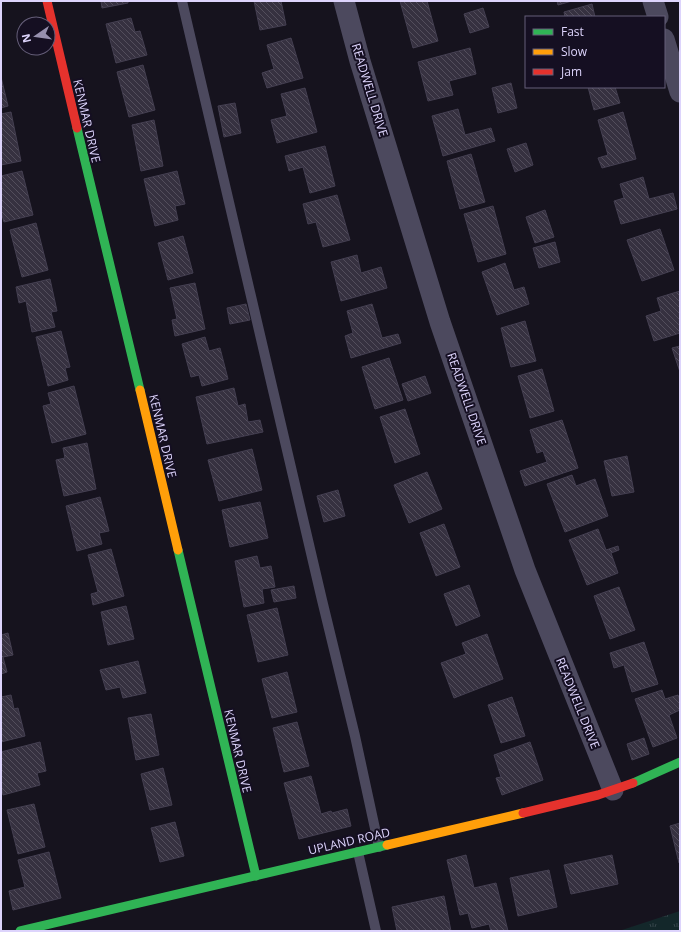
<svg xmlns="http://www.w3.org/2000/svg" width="681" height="932" font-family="'Open Sans',sans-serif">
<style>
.park{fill:url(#park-tufts)}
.building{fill:url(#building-back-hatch);stroke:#443f51}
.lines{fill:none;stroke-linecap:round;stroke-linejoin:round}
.lane{stroke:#4c495e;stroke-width:10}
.street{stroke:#4c495e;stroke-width:21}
.fast{stroke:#30b455;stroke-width:9}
.slow{stroke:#ff9f0a;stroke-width:9}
.jam{stroke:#e5322d;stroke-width:9}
.labels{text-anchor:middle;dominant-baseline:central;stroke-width:4;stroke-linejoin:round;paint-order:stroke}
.street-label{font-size:12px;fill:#ddd4fc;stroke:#150f22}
</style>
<defs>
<pattern id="park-tufts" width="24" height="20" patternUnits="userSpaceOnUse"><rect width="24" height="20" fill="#13272a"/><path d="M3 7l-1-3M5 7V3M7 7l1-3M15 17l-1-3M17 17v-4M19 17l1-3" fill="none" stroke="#35454a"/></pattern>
<pattern id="building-back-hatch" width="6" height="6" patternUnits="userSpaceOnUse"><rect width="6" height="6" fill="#363140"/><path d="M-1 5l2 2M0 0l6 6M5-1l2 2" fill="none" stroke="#534e5c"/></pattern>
</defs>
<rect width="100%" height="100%" fill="#16131e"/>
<!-- park -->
<polygon class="park" points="680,911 680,931 619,931"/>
<!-- building -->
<g class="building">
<polygon points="101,1 128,1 128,3 102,8"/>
<polygon points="254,1 281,1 286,25 260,30"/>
<polygon points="400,1 427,1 438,41 413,48"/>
<polygon points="557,1 572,1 558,5"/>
<polygon points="592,4 595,17 565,17 564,12"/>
<polygon points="483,8 489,27 470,33 464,14"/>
<polygon points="131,18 135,32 140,31 147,55 116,63 106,24"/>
<polygon points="291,38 303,78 267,88 262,73 274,69 267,45"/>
<polygon points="470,48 476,74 449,81 453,95 428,101 418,62"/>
<polygon points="143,65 155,110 129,117 117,72"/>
<polygon points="1,77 8,106 1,108"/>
<polygon points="511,83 517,108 498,113 492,88"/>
<polygon points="588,87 615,87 620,103 594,110"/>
<polygon points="305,88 317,132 277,143 271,120 287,116 281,94"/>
<polygon points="235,103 241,133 224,137 218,106"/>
<polygon points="458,109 465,135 491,128 495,141 443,156 432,116"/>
<polygon points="11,112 21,161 1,165 1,114"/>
<polygon points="623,112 636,159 602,168 598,158 608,155 598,120"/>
<polygon points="154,120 163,166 141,171 132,125"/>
<polygon points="526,143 533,165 515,172 507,149"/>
<polygon points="325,146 335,186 310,193 303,167 289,171 285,156"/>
<polygon points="471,154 485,202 460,209 447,161"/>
<polygon points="22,171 33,215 4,222 1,212 1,176"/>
<polygon points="177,171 185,204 175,206 178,220 155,226 144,179"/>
<polygon points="643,177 649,199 673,193 677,209 621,224 614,201 624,198 620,184"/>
<polygon points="337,195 350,240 323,247 316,222 308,224 303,204"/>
<polygon points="493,206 506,254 478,262 464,214"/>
<polygon points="545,210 554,237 535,243 526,217"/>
<polygon points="36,223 48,270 22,277 10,230"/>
<polygon points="660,229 674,270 642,281 627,240"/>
<polygon points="183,236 193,273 168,280 158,243"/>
<polygon points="555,242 560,262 539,268 533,248"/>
<polygon points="357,255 361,273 381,267 387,288 341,301 331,262"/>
<polygon points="505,263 514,290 524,287 529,304 497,315 482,272"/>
<polygon points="50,279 57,311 51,312 55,327 32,332 26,301 19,303 16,287"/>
<polygon points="195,283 205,329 175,336 172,320 177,319 170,288"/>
<polygon points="680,291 680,333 654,341 646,316 661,311 657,298"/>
<polygon points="246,304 250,320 230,324 227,308"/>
<polygon points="372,304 382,338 398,334 401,343 351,358 345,336 353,333 347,311"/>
<polygon points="525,321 536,361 511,367 501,328"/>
<polygon points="61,331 70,367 65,368 68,380 48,386 36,337"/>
<polygon points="205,337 209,351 220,348 228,379 202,386 199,375 191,377 182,344"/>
<polygon points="680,346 680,372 672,348"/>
<polygon points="389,358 403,400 375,409 362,367"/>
<polygon points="542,369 554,411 530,418 518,376"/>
<polygon points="425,376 431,393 408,401 402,384"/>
<polygon points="74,386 86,434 52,443 43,406 51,404 48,393"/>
<polygon points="234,388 238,406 245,404 248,422 260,420 263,432 207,444 196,397"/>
<polygon points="405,409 420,454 395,463 380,417"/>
<polygon points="562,420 578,468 525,486 520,471 547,462 543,451 537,453 530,430"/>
<polygon points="87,443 96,489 64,496 56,460 65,458 63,448"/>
<polygon points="252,449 262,490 219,501 208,460"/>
<polygon points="627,456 634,492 612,496 604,461"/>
<polygon points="427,472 442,509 409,523 394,485"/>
<polygon points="572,475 576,486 595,479 608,516 565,532 547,484"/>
<polygon points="338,490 345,516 324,522 317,496"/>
<polygon points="100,497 109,531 99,533 102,544 77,551 66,506"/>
<polygon points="260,502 268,538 230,547 222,510"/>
<polygon points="444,524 460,567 436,576 420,533"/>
<polygon points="598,529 606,550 618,546 619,550 611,553 618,573 587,585 569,540"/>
<polygon points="111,549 124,596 93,605 91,594 98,592 88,555"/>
<polygon points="257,556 260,568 271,566 275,587 262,589 264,603 244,607 235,561"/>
<polygon points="469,585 480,616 456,626 444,594"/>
<polygon points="294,586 296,598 274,602 271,590"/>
<polygon points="619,587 635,630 610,639 594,596"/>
<polygon points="126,606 134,639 108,645 101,612"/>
<polygon points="277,608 288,655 258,662 247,615"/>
<polygon points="8,633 13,655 3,657 7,672 1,674 1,635"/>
<polygon points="487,634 503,679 454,698 441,663 466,654 462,643"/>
<polygon points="644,642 658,684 632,692 624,665 614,668 610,653"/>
<polygon points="138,661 146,693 123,698 120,687 106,690 100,670"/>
<polygon points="287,672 297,712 272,718 262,679"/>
<polygon points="662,690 665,699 678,695 680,701 680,710 669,715 677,738 653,747 635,699"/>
<polygon points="11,695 14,709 18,708 25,736 1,742 1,697"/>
<polygon points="512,697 525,736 501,743 488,705"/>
<polygon points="151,714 159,755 136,760 128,718"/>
<polygon points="297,722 309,766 284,772 273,728"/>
<polygon points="644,738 649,754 632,760 627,744"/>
<polygon points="40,742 46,771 37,773 40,785 3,795 1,785 1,752"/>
<polygon points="530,742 543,780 502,795 496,778 501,777 494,755"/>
<polygon points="163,768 172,805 150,810 141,774"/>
<polygon points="311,776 321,814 331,811 332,813 347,809 351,826 299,839 284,783"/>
<polygon points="34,804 45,847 18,854 7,810"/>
<polygon points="175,822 184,856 160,862 151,828"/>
<polygon points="680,823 680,863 679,863 670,826"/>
<polygon points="49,852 61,898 13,910 9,891 25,887 18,860"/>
<polygon points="466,855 474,888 496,883 508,931 491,931 489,924 472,928 468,913 460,915 447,860"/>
<polygon points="612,855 618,884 571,894 564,865"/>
<polygon points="549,870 557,907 518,916 510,878"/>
<polygon points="444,896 451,931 397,931 392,907"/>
</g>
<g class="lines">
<!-- lane -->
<g class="lane">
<polyline points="182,1 322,600 355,736 379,847"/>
<polyline points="358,852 376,931"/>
</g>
<!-- street -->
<g class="street">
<polyline points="344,1 360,61 440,322 525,570 613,790"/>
<polyline points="653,1 658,17"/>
<polyline points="664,39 680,92"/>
</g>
<!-- fast -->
<g class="fast">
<polyline points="77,128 140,390"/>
<polyline points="178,550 256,876"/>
<polyline points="633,783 680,762"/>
<polyline points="20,931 387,845"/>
</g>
<!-- slow -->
<g class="slow">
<polyline points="140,390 178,550"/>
<polyline points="387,845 523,813"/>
</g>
<!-- jam -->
<g class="jam">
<polyline points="47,1 77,128"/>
<polyline points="523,813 598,795 633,783"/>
</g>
</g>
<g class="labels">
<!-- street labels -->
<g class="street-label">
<text transform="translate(370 90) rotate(73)">READWELL DRIVE</text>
<text transform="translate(87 121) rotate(77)">KENMAR DRIVE</text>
<text transform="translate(467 399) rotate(71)">READWELL DRIVE</text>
<text transform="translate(163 436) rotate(77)">KENMAR DRIVE</text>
<text transform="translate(578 703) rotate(68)">READWELL DRIVE</text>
<text transform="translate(238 751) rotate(77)">KENMAR DRIVE</text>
<text transform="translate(349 841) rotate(-13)">UPLAND ROAD</text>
</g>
</g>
<!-- border -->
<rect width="681" height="932" fill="none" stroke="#ddd4fc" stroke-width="4"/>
<!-- legend -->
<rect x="525" y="16" width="140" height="72" fill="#150f22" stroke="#655e79"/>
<rect x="533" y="29" width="20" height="6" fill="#30b455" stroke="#655e79"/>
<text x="561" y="36" font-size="12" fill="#ddd4fc">Fast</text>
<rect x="533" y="49" width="20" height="6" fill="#ff9f0a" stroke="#655e79"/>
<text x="561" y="56" font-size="12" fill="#ddd4fc">Slow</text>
<rect x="533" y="69" width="20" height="6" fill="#e5322d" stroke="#655e79"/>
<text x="561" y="76" font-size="12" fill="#ddd4fc">Jam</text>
<!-- north arrow -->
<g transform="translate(36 36) rotate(257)"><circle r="19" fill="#150f22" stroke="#655e79"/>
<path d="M0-3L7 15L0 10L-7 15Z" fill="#9790ae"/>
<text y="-6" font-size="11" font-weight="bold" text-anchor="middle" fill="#ddd4fc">N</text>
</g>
</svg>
